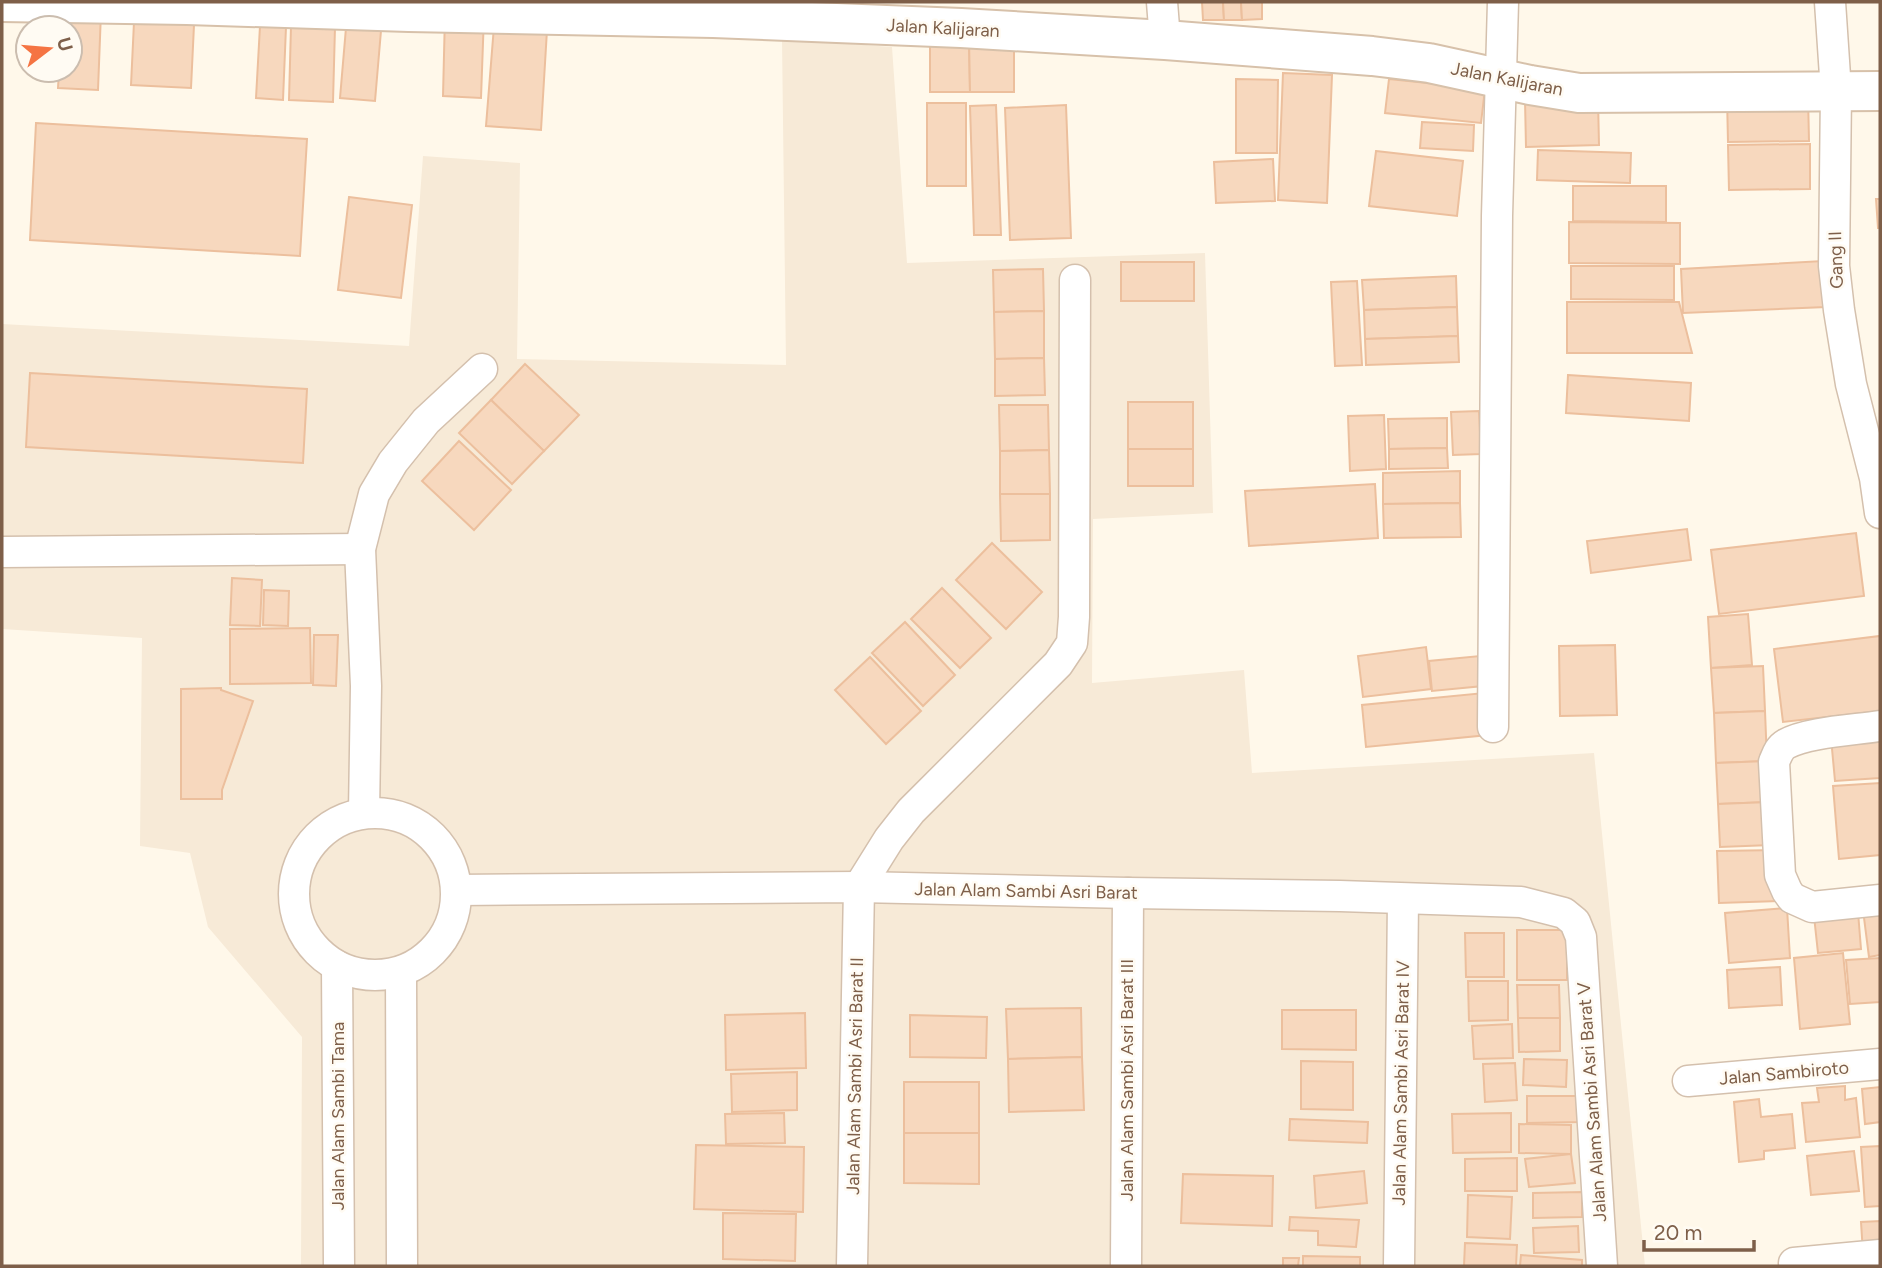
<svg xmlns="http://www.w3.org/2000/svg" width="1882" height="1268" font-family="Figtree,sans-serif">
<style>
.residential{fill:#f7ead7}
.building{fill:#f7d8be;stroke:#ecbf9d;stroke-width:2}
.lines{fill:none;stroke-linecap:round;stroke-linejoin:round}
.street-casing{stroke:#d4c0ad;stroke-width:33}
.secondary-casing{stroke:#d7c1aa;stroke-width:42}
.street{stroke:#fff;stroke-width:30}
.secondary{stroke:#fff;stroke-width:38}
.labels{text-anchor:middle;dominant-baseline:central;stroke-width:5;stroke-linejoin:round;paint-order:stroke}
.street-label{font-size:18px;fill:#7e5f49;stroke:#fffbf3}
</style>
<rect width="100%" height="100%" fill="#fff8ea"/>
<!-- residential -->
<polygon class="residential" points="782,39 892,47 907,263 1205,253 1213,513 1093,519 1092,683 1244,670 1252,773 1594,753 1645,1266 301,1266 302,1037 208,927 190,853 140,846 142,638 2,629 2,324 409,346 423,156 520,163 517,359 786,365"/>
<!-- building -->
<g class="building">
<polygon points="1202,2 1223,2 1224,20 1203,20"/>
<polygon points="1223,2 1241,2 1242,20 1224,20"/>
<polygon points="1241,2 1262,2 1262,19 1242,20"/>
<polygon points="61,10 101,12 98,90 58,88 59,70 70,70 70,28 61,28"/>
<polygon points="445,14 484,15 481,98 443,96"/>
<polygon points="347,16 382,19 375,101 340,98"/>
<polygon points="134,22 194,25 191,88 131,85"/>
<polygon points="260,26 286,27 283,100 256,98"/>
<polygon points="291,26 335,27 333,102 289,100"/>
<polygon points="494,26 547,30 541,130 486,126"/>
<polygon points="930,39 969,39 970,92 930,92"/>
<polygon points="969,39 1014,39 1014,92 970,92"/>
<polygon points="1283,73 1332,75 1327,203 1278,200"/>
<polygon points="1236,79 1278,80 1277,153 1236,153"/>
<polygon points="1389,79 1485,89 1481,123 1385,113"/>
<polygon points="1808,95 1809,141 1728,142 1727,97"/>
<polygon points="1598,99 1599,145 1526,147 1525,100"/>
<rect x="927" y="103" width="39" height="83"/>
<polygon points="996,105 1001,235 974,235 970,106"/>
<polygon points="1066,105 1071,238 1010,240 1005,108"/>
<polygon points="1422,122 1474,125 1473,151 1420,148"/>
<polygon points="36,123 307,139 300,256 30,240"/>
<polygon points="1810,144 1810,189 1729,190 1728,145"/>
<polygon points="1538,150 1631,153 1630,183 1537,180"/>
<polygon points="1376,151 1463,161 1457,216 1369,206"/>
<polygon points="1273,159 1275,201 1216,203 1214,162"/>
<polygon points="1573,186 1666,186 1666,222 1573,221"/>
<polygon points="349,197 412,205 401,298 338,290"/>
<polygon points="1876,199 1880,199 1880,228 1878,228"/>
<polygon points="1569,222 1680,223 1680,264 1569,263"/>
<polygon points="1823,261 1826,307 1683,313 1681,269"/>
<rect x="1121" y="262" width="73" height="39"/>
<polygon points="1571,266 1674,266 1674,300 1571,299"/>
<polygon points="1043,269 1044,311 994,312 993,270"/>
<polygon points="1456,276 1457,307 1364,310 1362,280"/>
<polygon points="1357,281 1362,365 1335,366 1331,282"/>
<polygon points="1567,302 1679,302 1692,353 1567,353"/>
<polygon points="1457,307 1458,336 1365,339 1364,310"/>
<polygon points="1044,311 1044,358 995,359 994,312"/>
<polygon points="1458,336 1459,362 1366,365 1365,339"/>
<polygon points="1044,358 1045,395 995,396 995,359"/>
<polygon points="525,364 579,415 544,451 491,400"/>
<polygon points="30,373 307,389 303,463 26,447"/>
<polygon points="1568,375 1691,383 1689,421 1566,413"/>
<polygon points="491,400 544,451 512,484 459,433"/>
<rect x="1128" y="402" width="65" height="47"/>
<polygon points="999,405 1048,405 1049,450 1000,451"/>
<polygon points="1479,411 1481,454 1453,455 1451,412"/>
<polygon points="1384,415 1386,469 1350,471 1348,416"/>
<polygon points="1447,418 1447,448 1389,449 1388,419"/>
<polygon points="459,441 511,490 474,530 422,481"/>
<polygon points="1447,448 1448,468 1389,469 1389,449"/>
<rect x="1128" y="449" width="65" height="37"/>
<polygon points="1049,450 1050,494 1000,494 1000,451"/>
<polygon points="1460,471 1460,503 1383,504 1383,473"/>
<polygon points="1375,484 1378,538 1249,546 1245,491"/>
<polygon points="1000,494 1050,494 1050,540 1001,541"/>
<polygon points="1460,503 1461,537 1384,538 1383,504"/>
<polygon points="1687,529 1691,560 1591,573 1587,541"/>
<polygon points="1856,533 1864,596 1719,614 1711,550"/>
<polygon points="992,543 1042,592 1006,629 956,580"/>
<polygon points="232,578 262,580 260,626 230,625"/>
<polygon points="942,588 991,638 960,668 911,619"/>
<polygon points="264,590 289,591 288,626 263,625"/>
<polygon points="1748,614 1752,665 1711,668 1708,617"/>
<polygon points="905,622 955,675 923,706 872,653"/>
<polygon points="310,628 311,683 230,684 230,629"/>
<polygon points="314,635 338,635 336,686 313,685"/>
<polygon points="1880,636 1880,711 1783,722 1774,649"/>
<polygon points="1615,645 1617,715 1560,716 1559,646"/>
<polygon points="1426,647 1431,689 1363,697 1358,656"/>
<polygon points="1480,656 1483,686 1432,691 1429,661"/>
<polygon points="870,657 921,711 886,744 835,690"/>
<polygon points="1763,666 1765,711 1714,713 1711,668"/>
<polygon points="221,688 221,690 253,701 222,790 222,799 181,799 181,689"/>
<polygon points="1484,693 1488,735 1366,747 1362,705"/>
<polygon points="1765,711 1767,761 1716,763 1714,713"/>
<polygon points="1880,734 1880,778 1835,781 1831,738"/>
<polygon points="1767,761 1769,802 1718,804 1716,763"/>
<polygon points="1880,783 1880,855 1839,859 1833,786"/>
<polygon points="1769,802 1771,845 1720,847 1718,804"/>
<polygon points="1778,850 1780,901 1719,903 1717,851"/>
<polygon points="1787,908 1790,958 1729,963 1725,913"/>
<polygon points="1880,908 1880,955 1869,957 1863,910"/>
<polygon points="1858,912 1861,949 1818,953 1814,916"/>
<rect x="1517" y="930" width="50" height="50"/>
<polygon points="1465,933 1504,933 1504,977 1466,977"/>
<polygon points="1843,953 1850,1024 1800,1029 1794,958"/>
<polygon points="1880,958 1880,1002 1850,1004 1846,960"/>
<polygon points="1780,967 1782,1005 1729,1008 1727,970"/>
<polygon points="1468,981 1508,981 1508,1020 1469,1021"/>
<polygon points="1517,985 1559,985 1560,1018 1518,1018"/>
<polygon points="1081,1008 1082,1057 1008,1059 1006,1009"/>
<polygon points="1282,1010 1356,1010 1356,1050 1282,1049"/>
<polygon points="805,1013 806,1068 726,1070 725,1015"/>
<polygon points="910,1015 987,1017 986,1058 910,1057"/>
<polygon points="1518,1018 1560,1018 1560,1051 1519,1052"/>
<polygon points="1512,1024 1513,1058 1474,1059 1472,1026"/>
<polygon points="1082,1057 1084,1110 1009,1112 1008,1059"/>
<polygon points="1524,1059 1567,1060 1566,1087 1523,1085"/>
<polygon points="1301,1061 1353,1062 1353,1110 1301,1109"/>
<polygon points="1515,1063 1517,1100 1485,1102 1483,1064"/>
<polygon points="797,1072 797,1110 732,1112 731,1074"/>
<rect x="904" y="1082" width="75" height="51"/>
<polygon points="1845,1086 1845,1100 1856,1098 1860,1137 1806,1142 1802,1103 1819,1102 1817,1088"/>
<polygon points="1880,1087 1880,1122 1865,1124 1862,1089"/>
<polygon points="1527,1096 1580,1096 1581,1122 1527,1123"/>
<polygon points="1759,1099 1761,1117 1792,1114 1795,1148 1764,1151 1764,1159 1739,1162 1734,1102"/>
<polygon points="784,1113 785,1143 726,1144 725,1114"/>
<polygon points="1511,1113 1511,1152 1453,1153 1452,1114"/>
<polygon points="1290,1119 1368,1122 1367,1143 1289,1140"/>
<polygon points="1519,1124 1571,1125 1571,1154 1519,1153"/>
<polygon points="904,1133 979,1133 979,1184 904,1183"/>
<polygon points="696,1145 804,1147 803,1212 694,1209"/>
<polygon points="1880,1146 1880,1206 1865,1207 1861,1147"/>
<polygon points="1854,1151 1859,1191 1811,1195 1807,1156"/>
<polygon points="1571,1154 1575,1183 1529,1187 1525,1159"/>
<polygon points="1517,1158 1517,1191 1465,1191 1465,1159"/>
<polygon points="1364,1171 1367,1203 1316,1208 1314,1176"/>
<polygon points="1183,1174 1273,1176 1272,1226 1181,1223"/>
<polygon points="1582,1192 1582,1217 1533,1218 1533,1193"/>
<polygon points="1468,1195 1512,1197 1510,1239 1467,1237"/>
<polygon points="723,1213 796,1214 795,1261 723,1259"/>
<polygon points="1290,1217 1359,1220 1356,1247 1318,1245 1318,1231 1289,1230"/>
<polygon points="1880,1221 1880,1252 1863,1253 1861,1222"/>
<polygon points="1578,1226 1579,1252 1534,1253 1533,1228"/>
<polygon points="1465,1243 1517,1245 1516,1266 1464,1266"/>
<polygon points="1521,1255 1582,1260 1582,1266 1520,1266"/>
<polygon points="1303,1256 1360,1257 1360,1266 1303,1266"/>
<polygon points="1283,1258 1299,1258 1298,1266 1283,1266"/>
</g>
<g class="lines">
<!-- street casing -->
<g class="street-casing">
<g id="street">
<polyline points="1162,2 1165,40"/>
<polyline points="1830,2 1836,91 1834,266 1839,310 1851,384 1875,478 1880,513"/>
<polyline points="2,552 360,549"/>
<path d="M1880 726C1855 730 1807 732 1786 744 1779 748 1777 755 1774 762L1780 875 1787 891 1792 898 1812 907 1880 900"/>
<polyline points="1493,727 1497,216 1503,2"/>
<circle cx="375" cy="894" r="81"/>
<polyline points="364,813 366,686 360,549 374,494 393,462 426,421 482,369"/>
<polyline points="457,890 859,887 1128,893 1340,896 1521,902 1564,913 1575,922 1581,937 1602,1266"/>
<polyline points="337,966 339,1266"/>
<polyline points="401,972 402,1266"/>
<polyline points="1688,1081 1880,1064"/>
<polyline points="1794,1263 1880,1255"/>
<polyline points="852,1266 859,887 889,839 911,811 1058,664 1072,643 1074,617 1075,280"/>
<polyline points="1126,1266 1128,893"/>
<polyline points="1399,1266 1403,899"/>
</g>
</g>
<!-- secondary casing -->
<g class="secondary-casing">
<polyline id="secondary" points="2,2 187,5 409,12 713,18 961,28 1165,40 1372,56 1429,63 1530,85 1579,93 1880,91"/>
</g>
<!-- street -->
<use href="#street" class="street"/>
<!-- secondary -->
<use href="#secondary" class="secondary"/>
</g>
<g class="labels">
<!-- street labels -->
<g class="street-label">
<text transform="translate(943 28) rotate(3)">Jalan Kalijaran</text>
<text transform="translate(1507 79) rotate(11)">Jalan Kalijaran</text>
<text transform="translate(1836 260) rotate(-92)">Gang II</text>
<text transform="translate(1026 891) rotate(1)">Jalan Alam Sambi Asri Barat</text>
<text transform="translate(1784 1073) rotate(-5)">Jalan Sambiroto</text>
<text transform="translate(855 1076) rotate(-89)">Jalan Alam Sambi Asri Barat II</text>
<text transform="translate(1127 1080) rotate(-90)">Jalan Alam Sambi Asri Barat III</text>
<text transform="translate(1401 1083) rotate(-89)">Jalan Alam Sambi Asri Barat IV</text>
<text transform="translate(1592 1102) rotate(-94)">Jalan Alam Sambi Asri Barat V</text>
<text transform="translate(338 1116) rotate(-90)">Jalan Alam Sambi Tama</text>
</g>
</g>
<!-- border -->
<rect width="1882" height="1268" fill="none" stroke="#7e5f49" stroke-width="7"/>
<!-- north arrow -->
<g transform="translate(49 49) rotate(74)"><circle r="33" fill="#fffbf3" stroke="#cbbdaf" stroke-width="2"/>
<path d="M0-5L12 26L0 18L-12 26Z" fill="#f57443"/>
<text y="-10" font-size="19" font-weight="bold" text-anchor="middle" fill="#7e5f49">U</text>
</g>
<!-- scale -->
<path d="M1644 1240v10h110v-10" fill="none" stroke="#7e5f49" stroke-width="3.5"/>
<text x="1654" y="1240" font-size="21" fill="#7e5f49" stroke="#fffbf3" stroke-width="5" paint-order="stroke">20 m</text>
</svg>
